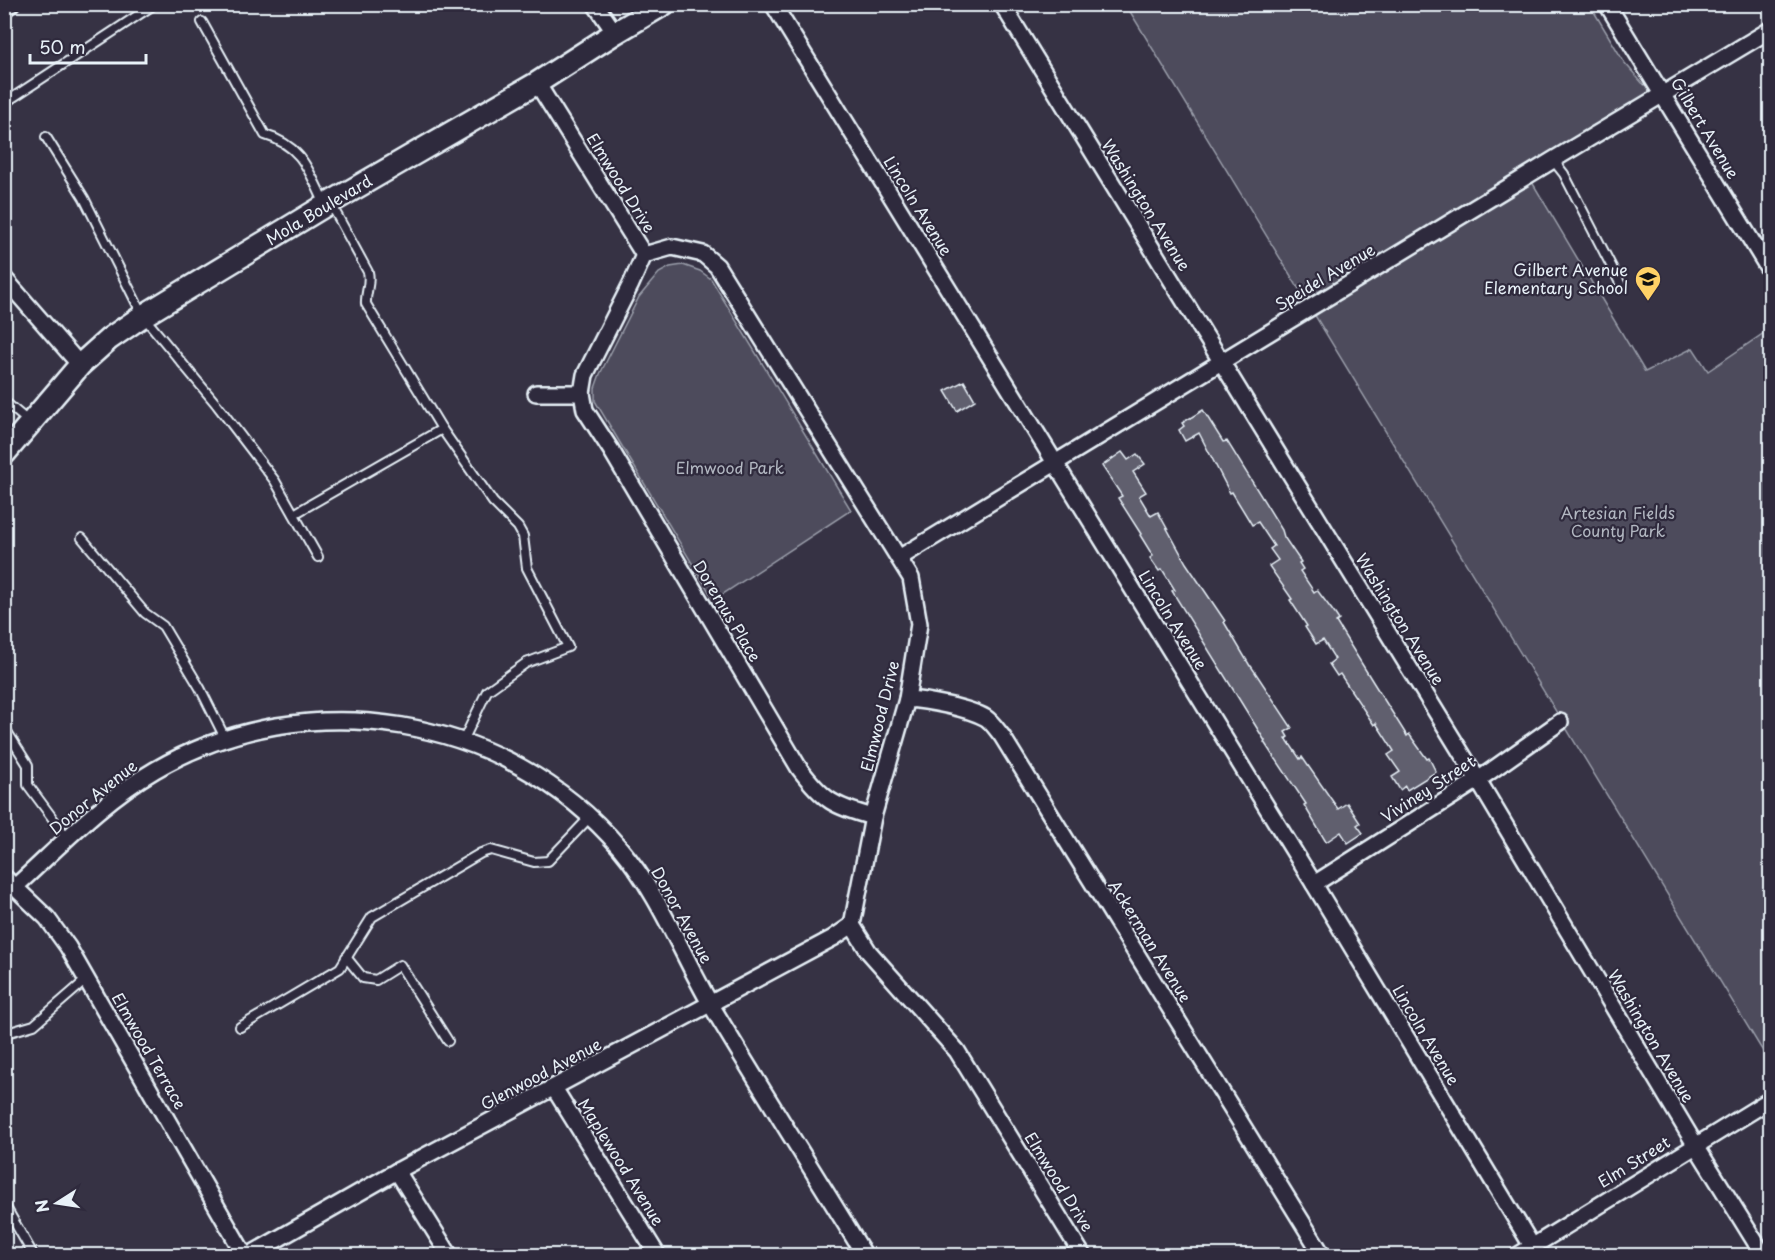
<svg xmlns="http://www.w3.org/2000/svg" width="1775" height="1260" font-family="'Playpen Sans',sans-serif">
<rect width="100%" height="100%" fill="#363244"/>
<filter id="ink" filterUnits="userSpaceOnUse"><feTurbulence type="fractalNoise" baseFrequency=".0167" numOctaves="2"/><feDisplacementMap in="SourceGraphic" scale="12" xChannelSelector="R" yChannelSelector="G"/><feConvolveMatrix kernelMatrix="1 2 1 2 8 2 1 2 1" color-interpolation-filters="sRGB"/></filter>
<g filter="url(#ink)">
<!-- green -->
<g fill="#4d4b5c" stroke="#9a9eaa" stroke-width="1.5">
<polygon points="1126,5 1590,5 1624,62 1643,84 1664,95 1529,177 1645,372 1693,348 1708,371 1770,329 1770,1063"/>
<polygon points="683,265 700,271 711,279 851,510 714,600 595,401 595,388 600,374 639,297 659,273 670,267"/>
</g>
<!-- building -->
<g fill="#605e6e" stroke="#e8f1f8" stroke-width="1.5">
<polygon points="964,381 975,400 957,411 945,391"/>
<polygon points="1203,410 1223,442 1227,441 1282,530 1284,537 1301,562 1299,563 1303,569 1300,571 1314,592 1317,590 1335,614 1339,620 1336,622 1373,682 1407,736 1409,734 1427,759 1429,758 1436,772 1407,790 1405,786 1400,790 1392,777 1400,772 1388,755 1394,751 1376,723 1374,725 1340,674 1337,676 1329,664 1335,659 1323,640 1316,644 1305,627 1307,626 1290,600 1292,599 1269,566 1278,560 1270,549 1274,546 1258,522 1252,525 1232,492 1230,493 1199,433 1185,441 1179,430 1184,426 1182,423"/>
<polygon points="1122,452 1128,460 1137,454 1145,464 1133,472 1146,492 1139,496 1151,516 1158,512 1186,563 1225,621 1224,622 1250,666 1251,666 1292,728 1285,732 1288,737 1286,738 1300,759 1302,757 1338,809 1347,803 1360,823 1357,825 1363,833 1348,843 1341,832 1326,842 1304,805 1306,804 1276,759 1275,759 1264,742 1265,741 1172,591 1175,590 1162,569 1159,571 1150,558 1153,556 1140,535 1141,534 1118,498 1122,496 1102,466"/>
</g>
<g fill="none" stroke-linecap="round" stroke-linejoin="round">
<!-- lane casing -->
<g stroke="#e8f1f8" stroke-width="12">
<g id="lane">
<path d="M202,22L265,135C303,146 309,172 325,204"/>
<polyline points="6,102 155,4"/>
<polyline points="46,137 84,198 143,316 217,405 275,481 318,557"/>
<polyline points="1553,160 1564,174 1621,285"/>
<path d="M331,204L368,272C371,283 365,293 366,304L442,429L493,502L518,527L523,536L527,568L568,647L526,663L487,691L463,741"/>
<polyline points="4,401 29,422"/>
<polyline points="294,514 442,429"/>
<polyline points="82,538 145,613 163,626 200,688 225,738"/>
<polyline points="4,727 28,765 28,785 68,839"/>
<polyline points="346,957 363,978 376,980 400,965 448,1041"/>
<polyline points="240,1027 340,968 372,917 481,853 491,850 534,862 548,861 590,817"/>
<polyline points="4,1038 10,1032 34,1025 87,979"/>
<polyline points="4,1204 34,1256"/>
</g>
</g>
<!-- street casing -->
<g stroke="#e8f1f8" stroke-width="20">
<g id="street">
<polyline points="595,4 615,33"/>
<polyline points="773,4 1314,884 1538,1256"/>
<polyline points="1002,4 1478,780 1696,1146 1764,1256"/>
<polyline points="1607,4 1770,271"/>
<polyline points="4,9 11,4"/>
<polyline points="537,83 644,255 672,247 703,254 717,266 911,578 919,624 907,699 873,817 852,925 869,952 957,1051 1083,1256"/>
<path d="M644,255L631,284L585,375L582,393L585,410L611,450L799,768C824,801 833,806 873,817"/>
<polyline points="4,278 80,365"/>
<polyline points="536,393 582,393"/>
<polyline points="899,558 1553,160 1770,30"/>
<path d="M907,699C926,700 969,708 986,718C992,722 997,730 1002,736L1323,1256"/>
<polyline points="4,877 47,918 68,947 245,1256"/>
<polyline points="1314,884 1478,780 1560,722"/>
<path d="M16,886C60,846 103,800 155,770C306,682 506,714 620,848C659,894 681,953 711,1005C761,1089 814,1172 865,1256"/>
<polyline points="554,1088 658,1256"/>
<polyline points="397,1171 450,1256"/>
<polyline points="248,1256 397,1171 833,938 852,925"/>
<polyline points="1517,1256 1770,1100"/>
</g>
</g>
<!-- secondary casing -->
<g stroke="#e8f1f8" stroke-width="26">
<polyline id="secondary" points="4,454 80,365 109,339 141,317 326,205 537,83 615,33 664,4"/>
</g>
<!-- lane -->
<use href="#lane" stroke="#2f2a3d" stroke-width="8"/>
<!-- street -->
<use href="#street" stroke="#2f2a3d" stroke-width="15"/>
<!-- secondary -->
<use href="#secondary" stroke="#2f2a3d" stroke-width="21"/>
</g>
</g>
<!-- icons -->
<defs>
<g id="school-pin" transform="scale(1.35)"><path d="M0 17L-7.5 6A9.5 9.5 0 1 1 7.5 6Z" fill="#ffd166" stroke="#2f2a3d"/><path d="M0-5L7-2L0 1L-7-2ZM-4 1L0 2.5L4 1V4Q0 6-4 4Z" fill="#111"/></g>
</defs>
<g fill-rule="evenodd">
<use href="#school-pin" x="1648" y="279"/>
</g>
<g text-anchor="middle" stroke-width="4.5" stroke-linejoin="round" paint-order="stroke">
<!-- street labels -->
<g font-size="16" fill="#e8f1f8" stroke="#2f2a3d">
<text transform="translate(1705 128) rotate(59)" y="6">Gilbert Avenue</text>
<text transform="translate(621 183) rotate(58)" y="6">Elmwood Drive</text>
<text transform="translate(1146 205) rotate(58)" y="6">Washington Avenue</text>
<text transform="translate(918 206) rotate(58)" y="6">Lincoln Avenue</text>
<text transform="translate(319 210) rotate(-31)" y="6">Mola Boulevard</text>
<text transform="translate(1325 277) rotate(-31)" y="6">Speidel Avenue</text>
<text transform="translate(727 611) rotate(59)" y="6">Doremus Place</text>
<text transform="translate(1400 619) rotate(58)" y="6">Washington Avenue</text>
<text transform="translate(1173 620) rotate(58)" y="6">Lincoln Avenue</text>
<text transform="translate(880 716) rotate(-76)" y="6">Elmwood Drive</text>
<text transform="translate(1428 789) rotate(-33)" y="6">Viviney Street</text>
<text transform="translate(93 797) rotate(-39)" y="6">Donor Avenue</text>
<text transform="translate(682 915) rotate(61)" y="6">Donor Avenue</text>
<text transform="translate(1150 941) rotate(58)" y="6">Ackerman Avenue</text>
<text transform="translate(1426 1035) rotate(59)" y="6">Lincoln Avenue</text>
<text transform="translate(1651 1036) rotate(59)" y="6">Washington Avenue</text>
<text transform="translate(149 1051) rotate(60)" y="6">Elmwood Terrace</text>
<text transform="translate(541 1074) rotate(-28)" y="6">Glenwood Avenue</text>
<text transform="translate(621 1162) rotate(58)" y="6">Maplewood Avenue</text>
<text transform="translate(1634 1162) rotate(-32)" y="6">Elm Street</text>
<text transform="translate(1059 1182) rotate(58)" y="6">Elmwood Drive</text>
</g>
<!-- poi labels -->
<g font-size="16" fill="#e8f1f8" stroke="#2f2a3d" text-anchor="end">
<text x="1628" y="276">Gilbert Avenue<tspan x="1628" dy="18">Elementary School</tspan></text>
</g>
<!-- park labels -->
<g font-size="16" fill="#b2b7c1" stroke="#2f2a3d">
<text x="730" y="474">Elmwood Park</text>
<text x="1618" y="519">Artesian Fields<tspan x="1618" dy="18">County Park</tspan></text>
</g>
</g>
<!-- margin -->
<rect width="1775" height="1260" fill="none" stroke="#2f2a3d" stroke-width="24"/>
<rect x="12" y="12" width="1751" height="1236" fill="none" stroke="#e8f1f8" stroke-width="2" filter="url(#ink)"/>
<!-- north arrow -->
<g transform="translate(57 1203) rotate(258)" stroke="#2f2a3d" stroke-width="4.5" paint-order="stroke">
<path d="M0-4.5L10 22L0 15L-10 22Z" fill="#e8f1f8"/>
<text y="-9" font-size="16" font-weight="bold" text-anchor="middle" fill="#e8f1f8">N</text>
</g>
<!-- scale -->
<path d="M30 54v9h116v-9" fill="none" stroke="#e8f1f8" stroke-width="3"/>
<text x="39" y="54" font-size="18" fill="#e8f1f8" stroke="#2f2a3d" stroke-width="4.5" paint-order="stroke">50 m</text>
</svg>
